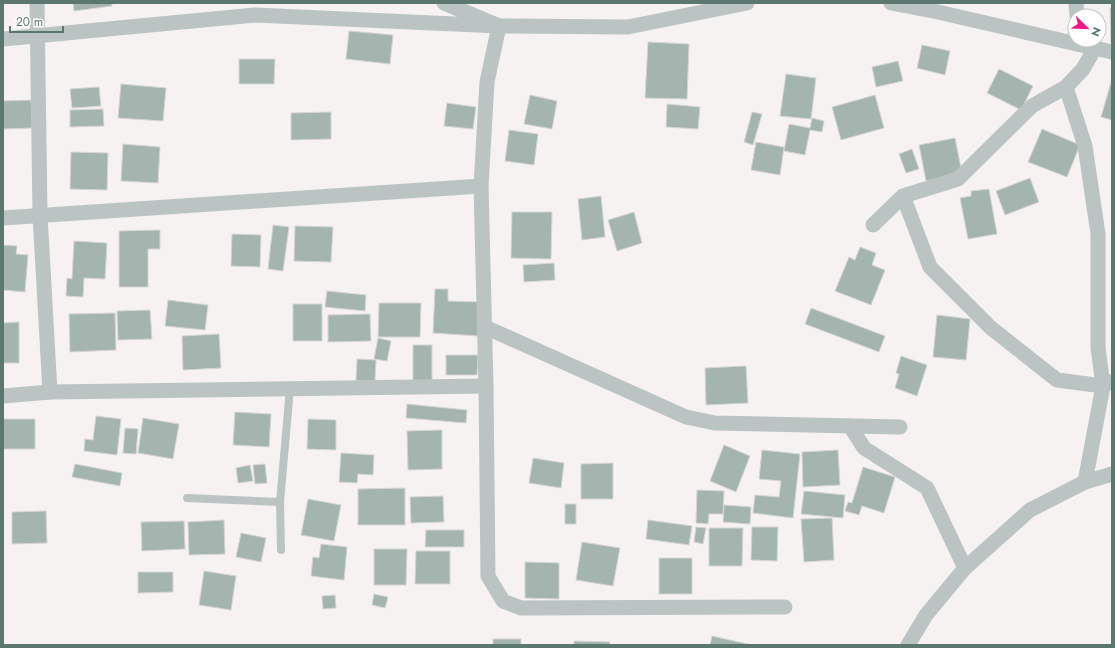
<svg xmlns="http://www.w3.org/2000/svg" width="1115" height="648" font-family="Jost,sans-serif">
<rect width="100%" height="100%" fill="#f5f2f1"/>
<!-- building -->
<g fill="#a4b4af" stroke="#d6d5d4">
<polygon points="73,3 112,3 112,6 74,11"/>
<polygon points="1110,8 1112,8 1112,42 1111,43"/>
<polygon points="349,31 393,35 390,64 346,59"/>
<polygon points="648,42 689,44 687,99 645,98"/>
<polygon points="922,45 950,51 945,75 917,68"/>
<polygon points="239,59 275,59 274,84 239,84"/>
<polygon points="898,61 903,81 876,87 872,67"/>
<polygon points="999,69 1033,86 1021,110 987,93"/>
<polygon points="786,74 816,78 811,119 780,116"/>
<polygon points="1112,79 1112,120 1101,117"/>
<polygon points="121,84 166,88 163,121 118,118"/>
<polygon points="99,87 101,106 72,108 70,89"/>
<polygon points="530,95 557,101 552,129 524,124"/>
<polygon points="875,95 884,128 841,140 832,107"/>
<polygon points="31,100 32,128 3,129 3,101"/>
<polygon points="447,103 476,107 473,129 444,126"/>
<polygon points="667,104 700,107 698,129 666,127"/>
<polygon points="103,109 104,126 70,127 70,110"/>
<polygon points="331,112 331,139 291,140 291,113"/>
<polygon points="752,112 762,114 753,145 744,142"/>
<polygon points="812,118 824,121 822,132 810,130 805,155 784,151 789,124 810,128"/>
<polygon points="1042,129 1080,145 1067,177 1028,162"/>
<polygon points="509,130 538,134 534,165 505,161"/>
<polygon points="955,138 962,173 926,181 919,145"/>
<polygon points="756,142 784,147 780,175 751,170"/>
<polygon points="123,144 160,147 158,183 121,181"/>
<polygon points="912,149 919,169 906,173 899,154"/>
<polygon points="71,152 108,153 107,190 70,189"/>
<polygon points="1030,178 1039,202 1005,215 996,191"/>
<polygon points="989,189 997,234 968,239 960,198 971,196 971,191"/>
<polygon points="601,196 605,237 582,240 578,199"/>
<polygon points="512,212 552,212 551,259 511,258"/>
<polygon points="634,212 642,243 617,251 608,220"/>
<polygon points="273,225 289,227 283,271 268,269"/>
<polygon points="295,226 333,227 331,262 294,261"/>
<polygon points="160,230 160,249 148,249 148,287 119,287 119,231"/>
<polygon points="232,234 261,235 260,267 231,266"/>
<polygon points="74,241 107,243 105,279 84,278 83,297 66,296 67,278 72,279"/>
<polygon points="3,245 17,246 16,254 28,255 25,292 3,290"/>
<polygon points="860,247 876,253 872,265 885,270 871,305 835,291 849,257 855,260"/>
<polygon points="554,263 555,280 524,282 523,265"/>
<polygon points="435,289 448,289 448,301 480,302 478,336 433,333"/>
<polygon points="327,291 366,295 365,311 325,307"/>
<polygon points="168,300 208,305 205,330 165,326"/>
<polygon points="379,303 421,303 420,337 378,337"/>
<rect x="293" y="304" width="29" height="37"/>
<polygon points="811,308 885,336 879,352 805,324"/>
<polygon points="150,310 152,339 118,340 117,311"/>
<polygon points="115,313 116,350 70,352 69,314"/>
<polygon points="370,314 371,341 328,342 328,315"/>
<polygon points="937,315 970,319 966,360 933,357"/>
<polygon points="19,322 19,363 3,363 3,323"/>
<polygon points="219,334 221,368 183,370 182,336"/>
<polygon points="378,338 391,341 387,361 374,359"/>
<rect x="413" y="345" width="19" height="38"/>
<polygon points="446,355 478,355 477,375 446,375"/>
<polygon points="901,356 927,365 917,396 895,388 899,374 896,373"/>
<polygon points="357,359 376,360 375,381 356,381"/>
<polygon points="746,366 748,403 706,405 705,368"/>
<polygon points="407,404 467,410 466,423 406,418"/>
<polygon points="235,412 271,414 269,447 233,445"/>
<polygon points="96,416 121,419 117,455 84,451 85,439 93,440"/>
<polygon points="143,418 179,424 173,459 138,453"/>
<rect x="3" y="419" width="32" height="30"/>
<polygon points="308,419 336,420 336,450 307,449"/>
<polygon points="125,428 138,429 136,454 123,453"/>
<polygon points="442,430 442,469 408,470 407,431"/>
<polygon points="724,445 750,456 736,492 710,481"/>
<polygon points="762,450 800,454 793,518 753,513 755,495 779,497 781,481 759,479"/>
<polygon points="838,450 840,485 803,487 802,452"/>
<polygon points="341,453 374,455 373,475 358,474 357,483 339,482"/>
<polygon points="533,458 564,463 561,488 529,483"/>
<polygon points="613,463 613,499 581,499 581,464"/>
<polygon points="75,464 122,473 120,486 72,477"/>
<polygon points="265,464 267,483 255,484 253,465"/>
<polygon points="250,465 253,481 238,483 236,468"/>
<polygon points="863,467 895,477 884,513 862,506 859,515 845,511 848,502 852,503"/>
<polygon points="405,488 405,525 358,525 358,489"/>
<polygon points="697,490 724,491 723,514 709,514 708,524 696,523"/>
<polygon points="804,491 845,495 843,518 801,514"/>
<polygon points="443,496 444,522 411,523 410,497"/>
<polygon points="308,499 341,505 334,541 301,535"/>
<rect x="565" y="504" width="11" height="20"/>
<polygon points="724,505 751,507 750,524 723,522"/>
<polygon points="46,511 47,543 12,544 12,512"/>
<polygon points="832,518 834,560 804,562 801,519"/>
<polygon points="224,520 225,554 189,555 188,522"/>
<polygon points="648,520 692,526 689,545 646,539"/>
<polygon points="184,521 185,549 142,551 141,522"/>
<polygon points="696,527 706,528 703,544 694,542"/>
<polygon points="752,527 778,527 777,561 751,560"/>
<polygon points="709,528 743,528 742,566 709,566"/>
<polygon points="426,530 464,530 464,547 425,547"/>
<polygon points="241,533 266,538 261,562 236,557"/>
<polygon points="582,542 620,548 613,586 576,580"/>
<polygon points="321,544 347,547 344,580 311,576 313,557 319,558"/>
<polygon points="374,549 407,549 406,585 374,585"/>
<polygon points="416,551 450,551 450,584 415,584"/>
<rect x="659" y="558" width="33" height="36"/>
<polygon points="525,562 559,563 559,599 525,598"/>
<polygon points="204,571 236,576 231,610 199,605"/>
<polygon points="138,572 173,572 173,592 138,593"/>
<polygon points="374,594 388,597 385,608 372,605"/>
<polygon points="335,595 336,608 323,609 322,596"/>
<polygon points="712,636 752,645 710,645"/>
<rect x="493" y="639" width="28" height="6"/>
<polygon points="574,641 610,642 609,645 574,645"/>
</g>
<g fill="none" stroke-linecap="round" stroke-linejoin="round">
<!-- lane -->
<g stroke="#bbc4c2" stroke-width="8">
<polyline points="187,498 280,502"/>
<polyline points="281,550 280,502 290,388"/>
</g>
<!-- street -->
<g stroke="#bbc4c2" stroke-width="15">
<polyline points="37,3 40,215 50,392"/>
<polyline points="444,3 499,26 628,27 747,3"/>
<polyline points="891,3 938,12 1112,52"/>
<polyline points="1076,3 1077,16"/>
<polyline points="3,39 255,15 499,26 487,82 481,186 486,386 488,576 503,601 521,608 785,607"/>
<polyline points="1066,87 1085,146 1098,234 1098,347 1103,386 1085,482"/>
<polyline points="903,196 930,267 991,328 1057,380 1103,386 1110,382"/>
<polyline points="3,218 481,186"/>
<polyline points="873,225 903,196 958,179 1032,106 1066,87 1083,69 1095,48"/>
<polyline points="485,327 686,417 715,423 900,427"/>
<polyline points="3,396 50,392 486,386"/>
<polyline points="850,426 864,448 927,488 965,568"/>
<polyline points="908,645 926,615 965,568 1030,510 1085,482 1112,474"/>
</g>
</g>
<!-- border -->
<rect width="1115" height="648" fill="none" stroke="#5a7870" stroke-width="8"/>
<!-- north arrow -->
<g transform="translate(1087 28) rotate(113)"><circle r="19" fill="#ffffff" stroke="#bdc9c6"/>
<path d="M0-3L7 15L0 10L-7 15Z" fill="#ef1783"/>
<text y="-6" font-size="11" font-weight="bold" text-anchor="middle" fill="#5a7870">N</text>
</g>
<!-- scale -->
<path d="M10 26v6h53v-6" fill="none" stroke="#5a7870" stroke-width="2"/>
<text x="16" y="26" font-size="12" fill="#5a7870" stroke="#ffffff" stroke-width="3" paint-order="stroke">20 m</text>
</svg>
